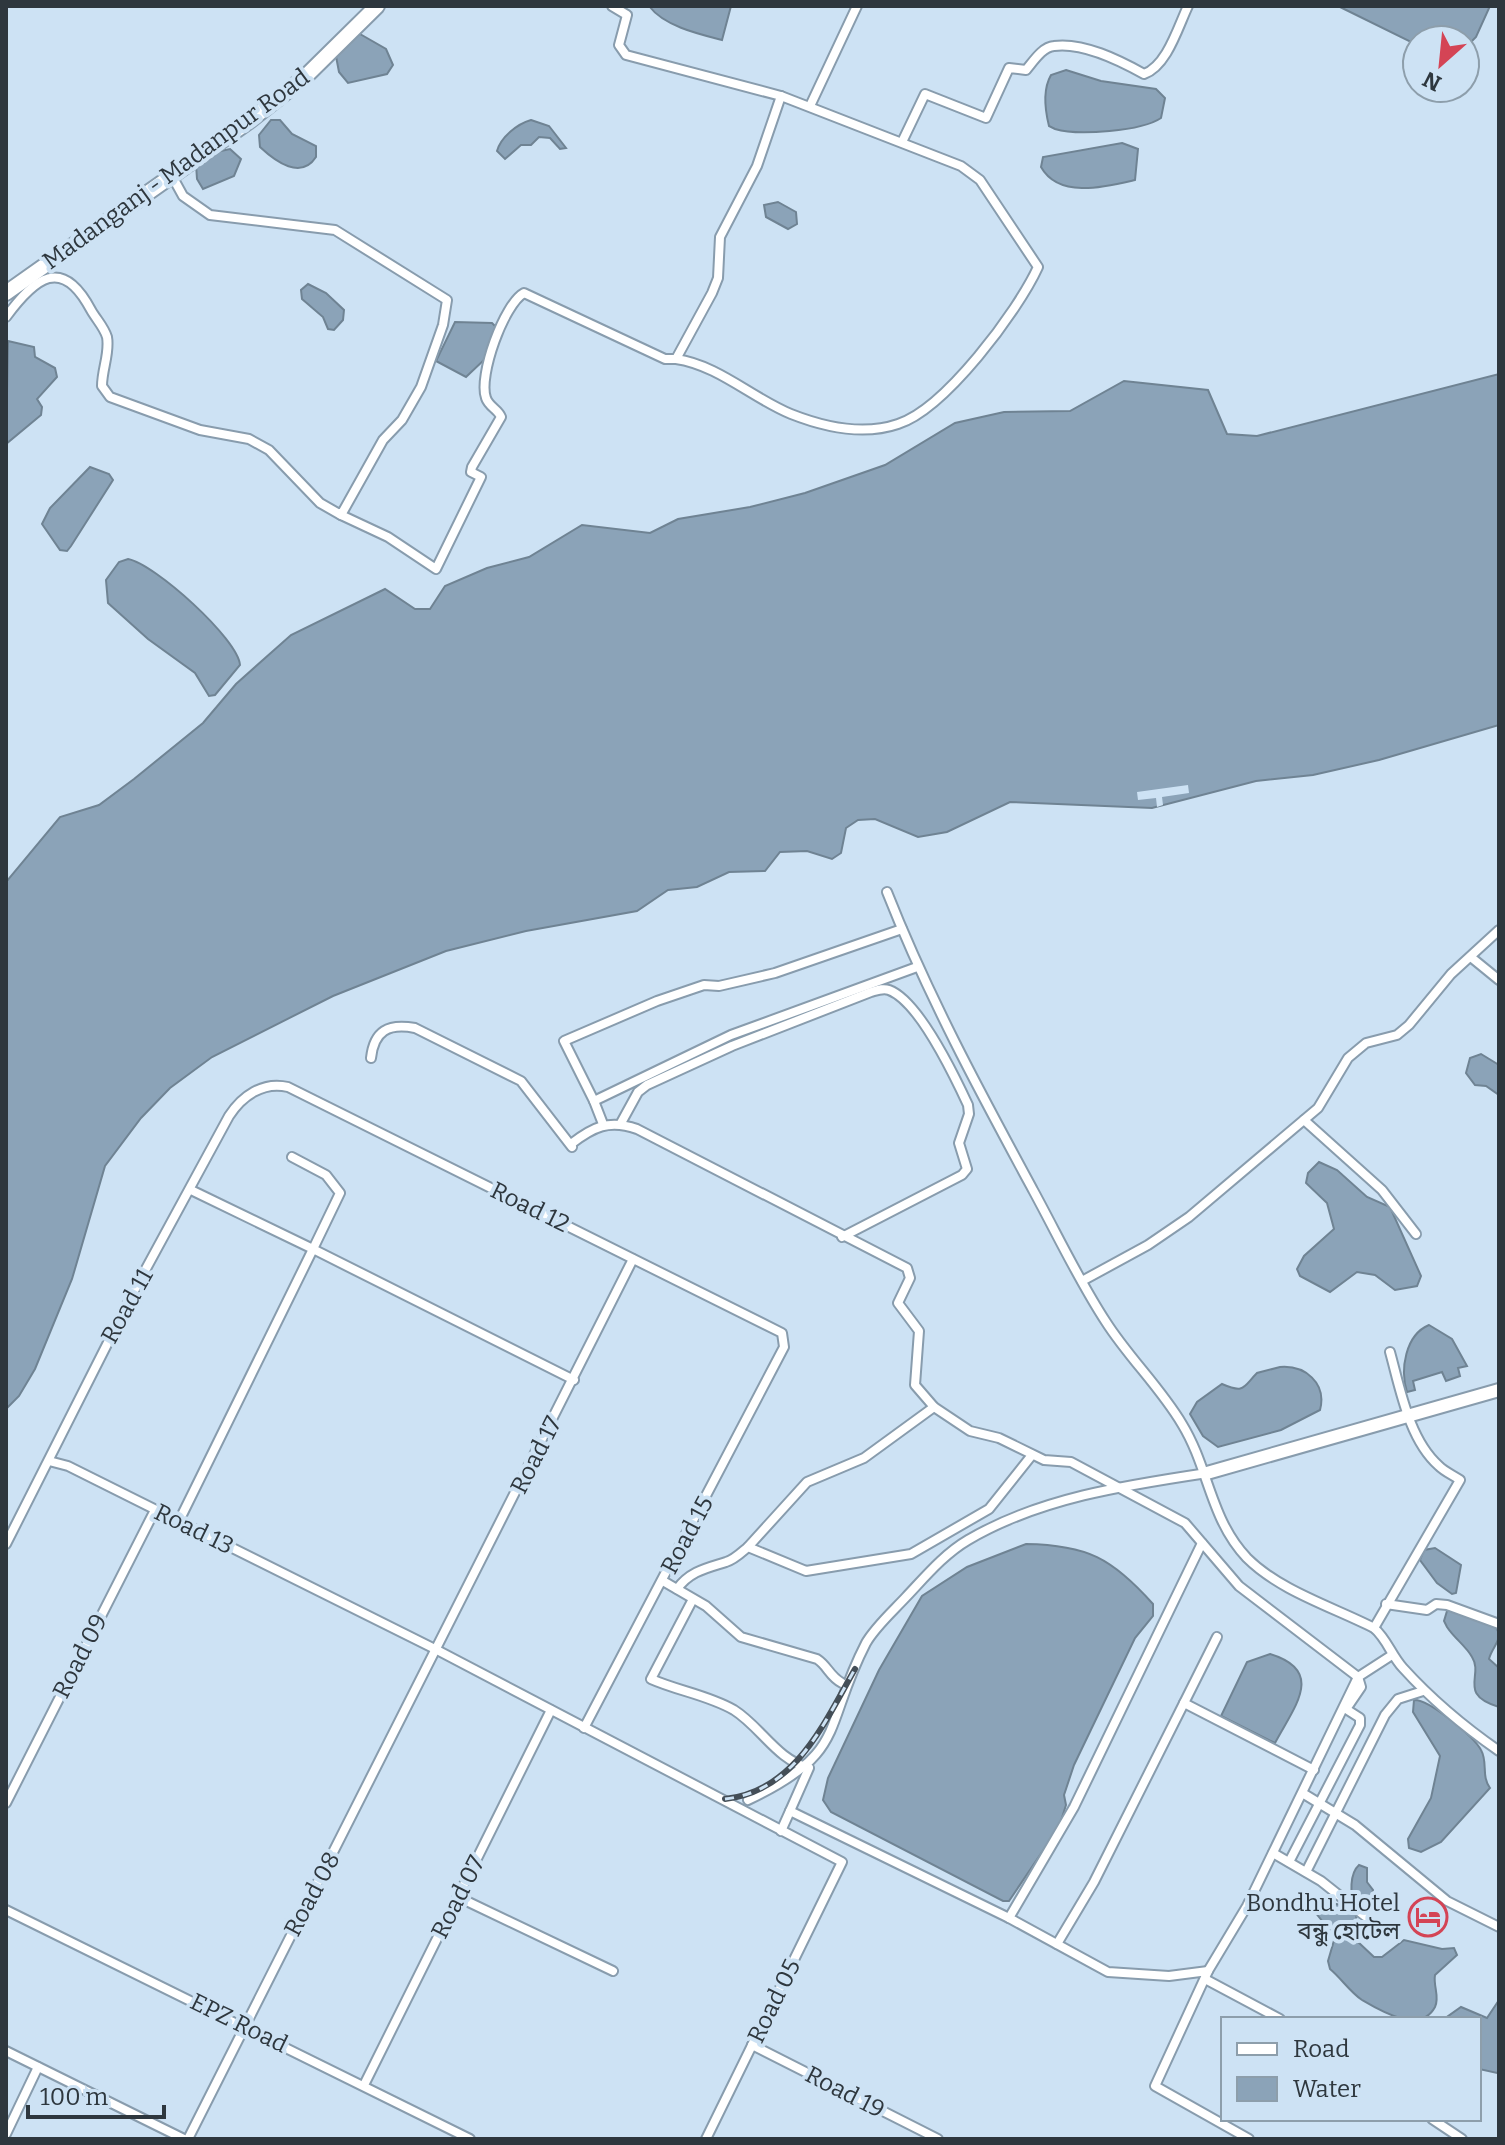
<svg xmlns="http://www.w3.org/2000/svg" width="1505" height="2145" font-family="Bitter,'Noto Sans Bengali',serif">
<rect width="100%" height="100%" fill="#cde2f4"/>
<!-- water -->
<g fill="#8ba3b8" stroke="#6f8393" stroke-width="2">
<path d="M649,6H731L722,40C698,34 664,26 649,6Z"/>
<polygon points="1338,6 1490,6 1476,37 1465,48 1465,40 1417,40 1417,45"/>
<polygon points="360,34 386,49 393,65 387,74 348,83 339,72 335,51 348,37"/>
<path d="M1066,70L1101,81L1156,89L1165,98L1161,118C1142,131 1078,136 1055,129L1049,126C1045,110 1043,89 1051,75Z"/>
<path d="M271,120H280L292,134L316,146V157C301,180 276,162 260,147L259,135Z"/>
<path d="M531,120L549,126L566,148L560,149L550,138L539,137L531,145H521L505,159L497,151C501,137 517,124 531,120Z"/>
<path d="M1122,143L1138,149L1135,180C1105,187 1059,199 1041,167L1043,157Z"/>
<polygon points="230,149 241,159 234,176 203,189 197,179 196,164 207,154"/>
<polygon points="778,202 796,212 797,224 788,229 766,217 764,205"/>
<polygon points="308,284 326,293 344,310 343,320 334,330 328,329 323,317 302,299 301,290"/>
<polygon points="455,322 492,323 496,327 485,359 466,377 436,361"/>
<polygon points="8,341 34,347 35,357 55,368 57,377 37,399 42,407 41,415 6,444"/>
<polygon points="1499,374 1499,725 1379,760 1313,775 1256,781 1152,808 1010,802 947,832 918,837 875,819 858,820 846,828 841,853 832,859 807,851 780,852 765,871 729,872 697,887 668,890 637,911 526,931 446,951 333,996 212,1057 170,1088 141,1118 105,1166 72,1279 35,1369 19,1396 6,1409 6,882 60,817 99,805 134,779 203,723 236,684 291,635 385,589 415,609 430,609 445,586 487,568 529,557 582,525 650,533 678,519 750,507 805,493 885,465 955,423 1004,412 1070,411 1124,381 1208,390 1227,434 1257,436"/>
<polygon points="90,467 109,474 113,480 71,546 67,551 60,550 42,524 50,508"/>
<path d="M128,559C155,564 238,639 240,665L215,695L209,696L195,673L148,639L108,603L106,580L119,562Z"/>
<polygon points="1481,1054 1499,1065 1499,1095 1486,1086 1475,1085 1466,1073 1470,1058"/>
<polygon points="1319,1162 1337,1170 1367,1197 1390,1207 1421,1276 1417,1286 1395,1290 1375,1275 1357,1272 1330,1292 1300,1276 1297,1269 1304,1256 1334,1229 1327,1203 1306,1183 1308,1173"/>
<path d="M1429,1325L1452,1339L1467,1366L1458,1368L1460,1376L1446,1381L1442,1372L1413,1381L1415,1390L1407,1392C1400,1370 1405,1335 1429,1325Z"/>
<path d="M1280,1367C1305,1365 1327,1383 1320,1410L1281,1430L1218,1447L1203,1436L1190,1414L1197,1402L1222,1384C1245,1394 1243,1387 1257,1373Z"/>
<path d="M1026,1544C1087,1545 1112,1558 1153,1604V1616L1135,1638L1074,1765L1064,1795L1066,1805L1059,1827L1009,1901H1003L831,1812L823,1800L828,1778L879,1670L922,1596L967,1567Z"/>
<polygon points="1435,1548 1461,1565 1456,1593 1452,1594 1437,1583 1420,1560 1424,1550"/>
<path d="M1447,1611H1455L1495,1626C1505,1639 1492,1646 1489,1659L1499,1668V1707C1457,1694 1484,1676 1472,1657C1466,1646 1454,1638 1447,1627L1444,1621Z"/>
<path d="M1270,1654C1326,1671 1294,1707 1275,1743L1221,1716L1247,1662Z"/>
<path d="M1414,1700C1429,1699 1474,1737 1481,1750C1488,1762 1481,1776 1490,1788L1441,1842L1421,1852L1409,1848L1408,1839L1431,1798L1440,1756L1413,1712Z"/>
<path d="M1359,1865L1367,1868V1882L1373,1890L1368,1908L1356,1905C1349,1895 1350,1873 1359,1865Z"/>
<path d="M1323,1901L1345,1906L1356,1913L1357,1941L1374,1957H1382L1404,1940L1442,1949L1454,1948L1457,1955L1435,1975C1433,1986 1440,1997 1435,2007C1420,2035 1379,2010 1362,2000C1350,1992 1341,1978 1330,1969L1328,1961L1335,1937L1315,1912Z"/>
<polygon points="1499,2000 1499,2071 1497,2073 1479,2069 1479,2019 1444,2019 1461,2007 1487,2018"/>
</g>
<!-- pier -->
<polygon fill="#cde2f4" points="1188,785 1189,793 1162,797 1163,805 1157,807 1156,798 1138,800 1137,792"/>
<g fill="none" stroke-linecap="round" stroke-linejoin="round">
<!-- street casing -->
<g stroke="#889cad" stroke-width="12">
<g id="street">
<path d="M612,6L627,15L619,45L626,55L781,96L961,166L980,180L1038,267C1018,311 945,409 898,424C863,436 824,427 791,414C752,398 718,365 676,359"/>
<polyline points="810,106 857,6"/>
<path d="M902,142L925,94L986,118L1009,68L1026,70C1033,62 1042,47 1054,46C1083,42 1119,60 1144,74C1167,66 1178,27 1188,6"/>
<path d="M6,317C35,278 62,255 91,310C96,319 104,327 107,337C110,353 102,369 102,386L110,397L200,430L249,439L269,450L320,503L341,515L383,440L402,420L421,387L443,325L447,300L335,230L210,215L183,196L172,176"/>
<path d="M341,515L388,537L436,569L481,477L471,472L472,467L501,417C498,409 489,407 486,398C478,376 504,304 524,293L665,359H676L712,293L718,278L720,237L757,166L781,96"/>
<path d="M887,892C928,996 980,1092 1033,1190C1057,1234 1079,1281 1106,1322C1129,1358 1160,1387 1182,1424C1209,1468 1210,1519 1247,1558C1280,1591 1333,1607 1374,1628C1387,1639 1391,1655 1403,1668C1432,1700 1463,1726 1499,1751"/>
<polyline points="1472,958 1499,980"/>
<path d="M371,1058C374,1031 388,1023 415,1028L521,1081L572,1147"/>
<polyline points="594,1101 564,1041 657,1001 704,985 719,986 775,973 902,929"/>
<polyline points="1304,1120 1382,1190 1416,1234"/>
<path d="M621,1123L638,1092L647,1085L732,1046L871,992C878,990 883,988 889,990C919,1001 955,1077 968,1105L969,1114L959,1143L967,1169L962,1175L842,1237"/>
<polyline points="603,1124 594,1101 731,1035 917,967"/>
<path d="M571,1144C593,1127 609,1119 637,1129L907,1268L910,1278L898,1303L919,1331L915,1385L934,1407L970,1431L999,1438L1044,1460L1071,1462L1185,1523L1239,1586L1358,1677L1361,1687L1346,1709L1360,1718V1725L1289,1862"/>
<polyline points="191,1190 313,1249 340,1193 326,1175 292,1157"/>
<polyline points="1082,1281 1148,1245 1189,1217 1318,1108 1348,1058 1366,1043 1397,1035 1409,1025 1451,974 1499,930"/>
<polyline points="49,1461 68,1466 437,1650 842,1862 706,2139"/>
<polyline points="179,1521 313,1249 574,1380"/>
<path d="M6,1544L135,1289L229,1116C242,1096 263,1081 288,1087L782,1333L784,1347L584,1728"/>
<polyline points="748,1547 807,1482 864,1458 934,1407"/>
<path d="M663,1581L706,1606L741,1637L817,1659C828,1666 829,1676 842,1683"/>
<path d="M677,1589C690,1571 707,1568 726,1562C734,1560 742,1552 748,1547L806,1571L911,1554L989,1509L1032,1455"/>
<path d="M693,1599L651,1679C678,1691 708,1695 734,1710C761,1727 777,1760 809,1768L790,1811"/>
<polyline points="1386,1604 1427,1610 1436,1604 1447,1605 1499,1624"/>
<path d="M1374,1628L1460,1480C1453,1475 1445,1472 1439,1466C1409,1440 1400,1388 1390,1352"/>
<polyline points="1184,1703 1217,1637"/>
<polyline points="1304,1794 1355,1825 1447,1901 1499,1927"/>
<path d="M748,1800C849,1752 822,1728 866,1643C875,1627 893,1611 906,1597C925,1577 944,1554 968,1540C1039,1498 1127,1485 1207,1473"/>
<polyline points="6,1803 155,1510"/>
<polyline points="781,1831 790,1811 1009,1918 1108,1972 1169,1976 1208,1971 1155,2086 1249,2139"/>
<polyline points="1273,1853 1321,1881 1365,1916"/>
<polyline points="1306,1872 1385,1715 1398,1699 1423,1691"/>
<polyline points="458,1897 613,1971"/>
<polyline points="6,1910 470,2139"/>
<polyline points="1009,1918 1074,1807 1202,1543"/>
<polyline points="1057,1944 1094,1882 1184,1703 1314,1770"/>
<polyline points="1208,1971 1247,1906 1358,1677 1392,1655"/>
<polyline points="1205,1979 1280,2019"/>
<polyline points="752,2045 938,2139"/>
<polyline points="6,2051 184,2139"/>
<polyline points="364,2085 551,1710"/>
<polyline points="1432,2119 1462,2139"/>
<polyline points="6,2134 38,2067"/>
<polyline points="188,2139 633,1259"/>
</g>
</g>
<!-- secondary casing -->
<g stroke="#889cad" stroke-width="16">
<polyline id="secondary" points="1207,1473 1499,1390"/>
</g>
<!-- primary casing -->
<g stroke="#889cad" stroke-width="18">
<polyline id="primary" points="6,293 248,122 305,77 377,6"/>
</g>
<!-- street -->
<use href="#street" stroke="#fff" stroke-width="8"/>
<!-- secondary -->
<use href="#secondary" stroke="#fff" stroke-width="12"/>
<!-- primary -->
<use href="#primary" stroke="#fff" stroke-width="14"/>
<!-- rail casing -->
<g stroke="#444e57" stroke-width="6">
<path id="rail" d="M725,1799C796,1791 824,1723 855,1669"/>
</g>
<!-- rail -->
<use href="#rail" stroke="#cde2f4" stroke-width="3" stroke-dasharray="9" stroke-linecap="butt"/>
</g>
<!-- icons -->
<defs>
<g id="hotel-ring" transform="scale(2)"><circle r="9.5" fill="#cde2f4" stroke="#d44455" stroke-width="1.5"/><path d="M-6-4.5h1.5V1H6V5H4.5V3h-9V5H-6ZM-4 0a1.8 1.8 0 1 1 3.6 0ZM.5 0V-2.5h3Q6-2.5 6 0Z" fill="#d44455"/></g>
</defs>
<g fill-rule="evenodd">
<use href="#hotel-ring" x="1428" y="1917"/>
</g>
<g text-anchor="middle" stroke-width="8" stroke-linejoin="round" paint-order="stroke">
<!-- street labels -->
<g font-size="24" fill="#2e373e" stroke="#cde2f4">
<text transform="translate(176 169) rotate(-36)" y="8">Madanganj - Madanpur Road</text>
<text transform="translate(530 1207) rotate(26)" y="8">Road 12</text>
<text transform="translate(127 1306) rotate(-61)" y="8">Road 11</text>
<text transform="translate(536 1455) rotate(-63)" y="8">Road 17</text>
<text transform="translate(194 1529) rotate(26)" y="8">Road 13</text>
<text transform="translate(687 1535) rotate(-62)" y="8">Road 15</text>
<text transform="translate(80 1656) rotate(-63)" y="8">Road 09</text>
<text transform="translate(312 1894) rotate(-62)" y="8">Road 08</text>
<text transform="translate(458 1897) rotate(-63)" y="8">Road 07</text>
<text transform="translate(774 2001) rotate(-64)" y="8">Road 05</text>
<text transform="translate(239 2023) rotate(26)" y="8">EPZ Road</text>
<text transform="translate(845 2092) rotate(27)" y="8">Road 19</text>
</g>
<!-- poi labels -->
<g font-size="24" fill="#2e373e" stroke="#cde2f4" text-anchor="end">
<text x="1400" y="1911">Bondhu Hotel<tspan x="1400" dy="28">বন্ধু হোটেল</tspan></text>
</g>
</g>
<!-- border -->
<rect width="1505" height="2145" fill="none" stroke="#2e373e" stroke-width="16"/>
<!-- legend -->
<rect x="1221" y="2017" width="260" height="104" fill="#cde2f4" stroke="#8d9eab" stroke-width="2"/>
<rect x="1237" y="2043" width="40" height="12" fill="#ffffff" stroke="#8d9eab" stroke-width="2"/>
<text x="1293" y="2057" font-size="24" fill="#2e373e">Road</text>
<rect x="1237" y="2077" width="40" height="24" fill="#8ba3b8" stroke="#8d9eab" stroke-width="2"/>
<text x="1293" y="2097" font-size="24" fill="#2e373e">Water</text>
<!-- north arrow -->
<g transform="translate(1441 64) rotate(207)"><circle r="38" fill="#cde2f4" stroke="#8d9eab" stroke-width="2"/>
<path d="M0-6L14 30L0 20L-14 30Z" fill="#d44455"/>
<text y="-12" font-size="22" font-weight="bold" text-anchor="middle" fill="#2e373e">N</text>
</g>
<!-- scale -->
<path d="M28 2105v12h136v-12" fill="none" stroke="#2e373e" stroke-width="4"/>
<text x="40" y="2105" font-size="24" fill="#2e373e" stroke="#cde2f4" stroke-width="6" paint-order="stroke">100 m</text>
</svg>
